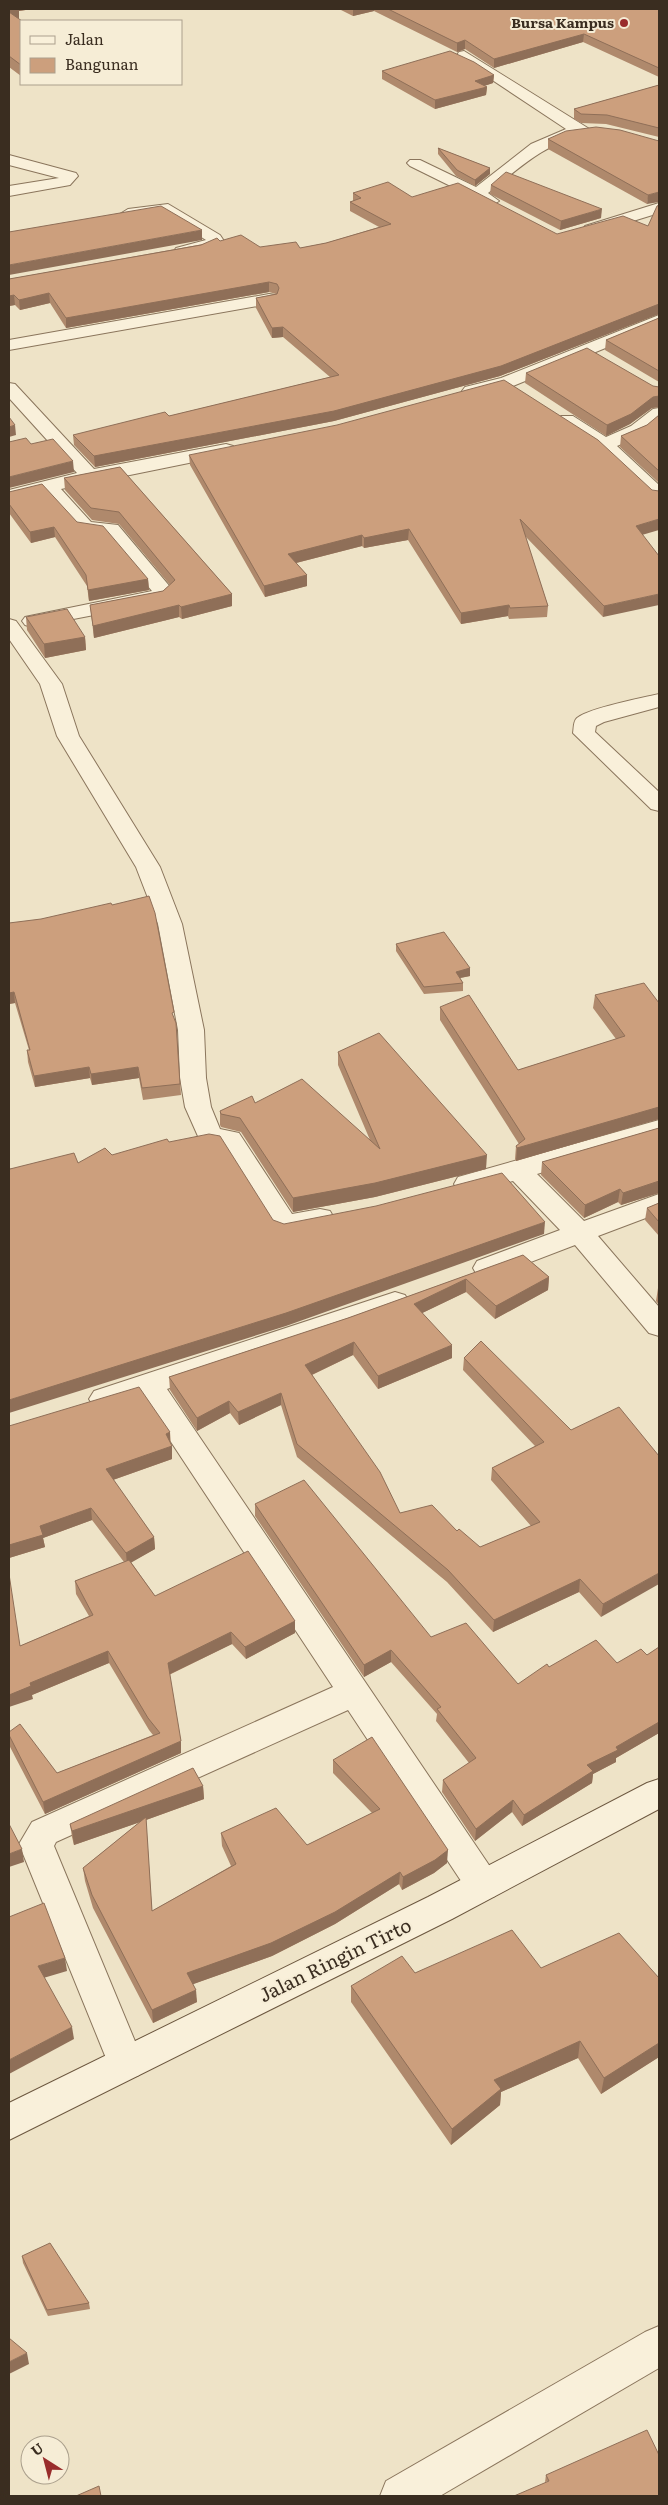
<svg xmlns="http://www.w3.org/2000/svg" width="668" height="2505" font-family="Literata,serif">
<rect width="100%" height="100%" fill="#eee3c7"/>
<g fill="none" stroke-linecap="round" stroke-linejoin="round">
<!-- street casing -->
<g stroke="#8a755c" stroke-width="2">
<g id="street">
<path d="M464,51L591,130L588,133C544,144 523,165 488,193L499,201L491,206L410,166L407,163L410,160H420L476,187L531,144L566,129L459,58L457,55L459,52Z"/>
<polygon points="9,155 76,173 78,176 70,185 9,196 9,186 59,178 9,165"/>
<polygon points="659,203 659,213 591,234 583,229 585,226"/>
<path d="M168,204L220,235L224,241C216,252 189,258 176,254L174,251L176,248L206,240L165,214L128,219L120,214L128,209Z"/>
<polygon points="269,294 275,295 277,299 275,303 9,350 9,340"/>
<polygon points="659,315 659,326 513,386 471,396 465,395 462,391 465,387 501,378"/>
<polygon points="9,383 15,384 94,469 226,444 233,446 235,450 233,454 61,489 91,522 118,525 171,588 174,592 163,601 156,603 32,627 25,625 22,621 25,617 152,591 105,535 79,532 44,493 9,502 9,490 77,473 9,398"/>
<polygon points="659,408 659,422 645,434 617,446 659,485 659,501 652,499 598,449 558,420 561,416 573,416 606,437 631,426 653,409"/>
<polygon points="9,619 16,621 62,684 79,736 160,867 182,924 204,1030 206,1078 211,1107 220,1129 239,1133 292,1214 320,1209 330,1211 334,1218 330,1225 285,1235 275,1232 222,1147 201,1143 185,1107 180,1078 178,1030 158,924 136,867 57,736 40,684 9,639"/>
<path d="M659,694V707L604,722L596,726L595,732L659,792V811L651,809L573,733C574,728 573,722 577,718C589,708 642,698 659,694Z"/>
<polygon points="659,1120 659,1138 537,1174 584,1221 659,1194 659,1213 598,1236 659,1307 659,1336 649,1333 575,1245 497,1275 487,1278 477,1275 473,1268 477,1261 560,1230 513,1181 467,1193 458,1191 454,1184 458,1177"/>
<polygon points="395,1292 405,1295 409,1302 405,1309 167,1389 495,1874 500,1885 495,1896 483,1900 471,1896 348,1710 56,1842 54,1846 144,2063 139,2075 126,2080 113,2075 108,2063 19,1844 32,1822 333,1687 142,1398 104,1410 94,1407 89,1399 94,1391"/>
<polygon points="659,2326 659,2368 440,2496 380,2496 386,2481 645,2332"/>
</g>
</g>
<!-- secondary casing -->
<g stroke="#6c573f" stroke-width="2">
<polygon id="secondary" points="659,1779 659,1809 452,1919 9,2140 9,2103 428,1897 647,1783"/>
</g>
<!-- street -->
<use href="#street" fill="#f9f0da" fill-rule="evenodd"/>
<!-- secondary -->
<use href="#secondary" fill="#f9f0da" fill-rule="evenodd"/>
</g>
<!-- wall -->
<g fill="#af896c">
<polygon points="9,9 32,9 19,11 19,18 17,18 21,21 21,76 9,67"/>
<polygon points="339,9 659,9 659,77 583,42 494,68 465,49 457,52 374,11 353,16"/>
<polygon points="382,71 494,75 493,83 484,86 487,87 486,95 435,109 382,79"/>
<polygon points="659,85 659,137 606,124 581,123 574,119 574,109"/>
<polygon points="548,139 659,141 647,204 548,149"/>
<polygon points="438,148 490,168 490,174 475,186 456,176 438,154"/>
<polygon points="491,185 601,218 560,230 490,194"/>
<polygon points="353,193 412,197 659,314 500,376 334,421 95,467 74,445 73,435 169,416 330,377 283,337 272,338 256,308 256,298 276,294 269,292 66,328 50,303 20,310 15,305 9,306 9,279 220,241 260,247 300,248 326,243 379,227 350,211 350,202 353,201"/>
<polygon points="659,318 659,382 605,350 606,340"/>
<polygon points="526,373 659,387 659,407 652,408 630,424 606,436 525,383"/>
<polygon points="659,415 659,483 620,447 621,436 647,425"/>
<polygon points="189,455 652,490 643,535 603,617 525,536 548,606 547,617 509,619 508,616 461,624 408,540 364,548 362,546 296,563 307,575 307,586 265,597 190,465"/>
<polygon points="120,467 232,594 232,606 182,619 179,617 94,638 90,605 163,591 170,585 119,524 92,520 65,490 64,478"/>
<polygon points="9,492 77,522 148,579 149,590 89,601 87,586 55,537 31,543 9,513"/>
<polygon points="26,617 85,637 86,650 45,658 27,630"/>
<polygon points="9,923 175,1020 176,1023 181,1095 143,1100 139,1078 92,1085 90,1078 35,1087 28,1062 27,1050 29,1050 15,1003 9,1004"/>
<polygon points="396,944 470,968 470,976 460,978 463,983 463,991 424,994 396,951"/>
<polygon points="595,995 659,1003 659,1119 516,1161 515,1159 516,1146 519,1144 440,1020 440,1007 518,1070 616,1039 593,1008"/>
<polygon points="338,1052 486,1169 375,1197 293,1212 241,1132 221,1127 220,1125 220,1111 255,1103 370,1140 338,1065"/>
<polygon points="659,1128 659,1193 621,1205 618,1202 584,1218 541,1175 542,1162"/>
<polygon points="659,1203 659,1236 645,1220 647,1208"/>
<polygon points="523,1255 549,1277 548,1290 495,1319 466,1292 422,1313 452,1358 378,1389 353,1355 312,1375 400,1513 457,1531 480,1547 531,1526 491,1480 492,1468 535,1446 463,1370 464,1358 571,1430 659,1456 601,1617 579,1592 493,1632 447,1582 297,1457 281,1405 239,1425 230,1413 197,1431 170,1390 169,1377 348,1318"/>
<polygon points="659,1287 659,1305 656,1301 658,1288"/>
<polygon points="9,1426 170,1432 172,1459 113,1480 154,1537 155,1549 131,1562 155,1596 295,1621 295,1633 246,1659 232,1644 169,1675 181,1753 45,1814 9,1745 9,1732 57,1773 153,1735 149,1730 109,1663 32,1695 33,1699 20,1646 89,1616 76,1594 75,1581 124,1562 92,1520 43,1538 45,1547 9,1558"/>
<polygon points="255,1504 431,1637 518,1684 549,1667 617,1663 647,1655 659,1647 659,1733 616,1758 616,1762 593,1774 592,1783 522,1826 512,1812 475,1841 442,1792 443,1780 469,1763 436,1721 437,1714 391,1662 364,1677 255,1516"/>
<polygon points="333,1760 447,1863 434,1873 402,1890 399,1884 335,1924 272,1956 193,1984 197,2002 153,2023 93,1908 85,1881 83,1868 140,1822 74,1845 72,1837 70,1824 203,1786 204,1799 146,1820 152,1911 231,1866 222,1846 221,1833 307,1845 372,1813 333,1773"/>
<polygon points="541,1968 659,1978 659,2057 601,2094 578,2058 501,2092 500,2105 451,2145 351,2002 351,1986 415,1973"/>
<polygon points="22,2256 89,2303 90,2309 48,2316 23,2263"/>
<polygon points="659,2455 545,2482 546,2475"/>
</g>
<!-- shaded-wall -->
<g fill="#8f6f58">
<polygon points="9,9 32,9 19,11 19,18 9,20"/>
<polygon points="353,9 374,9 374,11 353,16"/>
<polygon points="584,34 583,42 494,68 494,59"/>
<polygon points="465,40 465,49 457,52 457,43"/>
<polygon points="494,75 493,83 475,89 475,81"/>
<polygon points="487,87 486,95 435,109 435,100"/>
<polygon points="490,168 490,174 475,186 475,180"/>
<polygon points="659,192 659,202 647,204 648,195"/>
<polygon points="602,209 601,218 560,230 561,221"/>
<polygon points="202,230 202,240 9,275 9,265"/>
<polygon points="269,282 269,292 66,328 66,318"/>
<polygon points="49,293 50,303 20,310 19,300"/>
<polygon points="14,295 15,305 9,306 9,296"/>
<polygon points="659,304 659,314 500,376 334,421 95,467 94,456"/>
<polygon points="283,327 283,337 272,338 272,328"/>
<polygon points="659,396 659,407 652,408 630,424 606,436 607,425 653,397"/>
<polygon points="15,425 16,435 9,437 9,427"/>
<polygon points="73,461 74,472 9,488 9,477"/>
<polygon points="659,519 659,530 635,537 636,526"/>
<polygon points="54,527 55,537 31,543 30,532"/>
<polygon points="409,529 408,540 364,548 364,538"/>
<polygon points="362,535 362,546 288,565 288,554"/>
<polygon points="307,575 307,586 265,597 264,586"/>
<polygon points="148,579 149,590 89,601 88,590"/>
<polygon points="232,594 232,606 182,619 181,607"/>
<polygon points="659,594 659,605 603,617 604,606"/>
<polygon points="179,605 179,617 94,638 93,626"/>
<polygon points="509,605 508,616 461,624 461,613"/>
<polygon points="85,637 86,650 45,658 44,644"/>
<polygon points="470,968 470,976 455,979 456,972"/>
<polygon points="14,992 15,1003 9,1004 9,993"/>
<polygon points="89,1067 90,1078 35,1087 34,1076"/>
<polygon points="138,1067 139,1078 92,1085 91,1074"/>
<polygon points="659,1107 659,1119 516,1161 517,1148"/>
<polygon points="487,1155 486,1169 375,1197 293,1212 293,1198"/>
<polygon points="659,1181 659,1193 621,1205 623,1193"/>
<polygon points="620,1189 618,1202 584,1218 585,1205"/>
<polygon points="545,1222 544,1234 286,1326 9,1413 9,1400"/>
<polygon points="549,1277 548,1290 495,1319 496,1306"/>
<polygon points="466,1279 466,1292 414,1317 414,1304"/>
<polygon points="354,1342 353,1355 305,1378 305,1365"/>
<polygon points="452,1345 452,1358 378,1389 378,1376"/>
<polygon points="281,1393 281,1405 239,1425 238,1412"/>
<polygon points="229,1401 230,1413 197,1431 197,1418"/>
<polygon points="170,1432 170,1445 166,1434"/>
<polygon points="172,1446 172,1459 107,1482 106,1469"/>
<polygon points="91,1508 92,1520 43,1538 45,1547 9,1558 9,1545 40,1526"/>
<polygon points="154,1537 155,1549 127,1565 126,1553"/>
<polygon points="659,1573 659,1584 601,1617 603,1604"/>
<polygon points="580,1579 579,1592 493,1632 494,1620"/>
<polygon points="295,1621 295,1633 246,1659 245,1647"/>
<polygon points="231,1632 232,1644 168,1675 168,1663"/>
<polygon points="391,1650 391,1662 364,1677 364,1665"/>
<polygon points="108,1651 109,1663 32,1695 33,1699 9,1707 9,1695 30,1683"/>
<polygon points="659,1722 659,1733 616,1758 616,1762 593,1774 592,1783 522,1826 524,1815 587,1765 616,1747"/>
<polygon points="181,1741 181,1753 45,1814 43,1802"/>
<polygon points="203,1786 204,1799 146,1820 153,1924 146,1820 74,1845 72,1831"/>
<polygon points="513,1800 512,1812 475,1841 476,1829"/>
<polygon points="22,1849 24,1862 9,1867 9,1854"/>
<polygon points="448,1850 447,1863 434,1873 402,1890 403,1877"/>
<polygon points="400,1872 399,1884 335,1924 272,1956 188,1986 187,1973"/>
<polygon points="65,1958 67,1971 40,1979 38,1966"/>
<polygon points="196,1990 197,2002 153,2023 152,2010"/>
<polygon points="72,2027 74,2039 9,2074 9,2060"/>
<polygon points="580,2041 578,2058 501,2092 500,2105 451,2145 452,2129 494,2080"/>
<polygon points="659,2043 659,2057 601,2094 604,2078"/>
<polygon points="27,2353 29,2364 9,2374 9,2362"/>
</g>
<!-- building -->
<g fill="#cc9f7d" stroke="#8f6f58">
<polygon points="388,9 659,9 659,68 584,34 494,59 465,40 457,43"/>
<polygon points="9,12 22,21 21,65 9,56"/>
<polygon points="450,51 474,62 494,75 475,81 487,87 435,100 382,71"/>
<polygon points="659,85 659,128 607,115 581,114 574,109"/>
<polygon points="596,127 620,130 659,141 659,192 648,195 548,139 566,131"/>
<polygon points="438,148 490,168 475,180 457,170"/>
<polygon points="506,172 602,209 561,221 491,185"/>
<polygon points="388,182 412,197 458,183 557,234 623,216 648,226 657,206 659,205 659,304 501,366 334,411 94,456 73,435 165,412 169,416 339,375 283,327 272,328 256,298 277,294 279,288 277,284 269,282 66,318 49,293 19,300 14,295 9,296 9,279 201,245 217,238 220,241 241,235 260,247 296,242 300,248 326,243 391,224 350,202 361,198 353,193"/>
<polygon points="161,206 202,230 9,265 9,232"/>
<polygon points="659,318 659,371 606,340"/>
<polygon points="587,348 653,386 659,387 659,396 653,397 631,414 607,425 526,373"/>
<polygon points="504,380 598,440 652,490 659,491 659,519 636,526 659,556 659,594 604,606 520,519 548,606 510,608 509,605 461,613 409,529 364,538 362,535 288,554 307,575 264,586 189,455 337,425"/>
<polygon points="659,415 659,471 621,436 647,425"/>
<polygon points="9,417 15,425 9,427"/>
<polygon points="26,438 31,444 53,439 73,461 9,477 9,442"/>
<polygon points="120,467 232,594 181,607 179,605 93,626 90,605 163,591 175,580 119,512 91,508 64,478"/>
<polygon points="42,484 77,522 103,526 148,579 88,590 86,575 54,527 30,532 9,504 9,492"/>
<polygon points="67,609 85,637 44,644 26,617"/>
<polygon points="149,896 155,913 174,1012 172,1013 176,1023 180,1084 142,1088 138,1067 91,1074 89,1067 34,1076 27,1050 30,1050 14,992 9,993 9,923 41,919 111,903 112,905"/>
<polygon points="444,932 470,968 456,972 463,983 424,987 396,944"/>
<polygon points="644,983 659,1003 659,1107 517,1148 516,1146 525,1139 440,1007 469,995 518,1070 625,1036 595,995"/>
<polygon points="379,1033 487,1155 375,1183 293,1198 240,1118 221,1114 220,1111 252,1096 255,1103 302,1079 380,1149 338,1052"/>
<polygon points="659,1128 659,1181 623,1193 620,1189 585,1205 542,1162"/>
<polygon points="209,1134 220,1136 273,1220 284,1224 376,1206 502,1173 545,1222 286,1313 9,1400 9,1167 10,1169 74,1153 78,1163 105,1148 112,1155 167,1139 169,1142"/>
<polygon points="659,1203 659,1222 647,1208"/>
<polygon points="523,1255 549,1277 496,1306 466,1279 414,1304 452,1345 378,1376 354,1342 305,1365 380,1472 400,1513 432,1505 457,1531 459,1529 480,1547 540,1522 492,1468 544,1442 464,1358 481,1341 571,1430 619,1407 659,1456 659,1573 603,1604 580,1579 494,1620 448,1570 297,1444 281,1393 238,1412 229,1401 197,1418 169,1377 348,1318"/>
<polygon points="139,1387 170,1432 166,1434 172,1446 106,1469 154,1537 126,1553 91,1508 40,1526 43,1535 9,1545 9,1426"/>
<polygon points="304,1480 431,1637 466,1623 518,1684 547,1664 549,1667 596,1640 617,1663 641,1649 647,1655 659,1647 659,1722 616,1747 618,1750 587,1765 593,1771 524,1815 513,1800 476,1829 443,1780 476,1758 437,1709 441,1707 391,1650 364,1665 255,1504"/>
<polygon points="248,1551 295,1621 245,1647 231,1632 168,1663 181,1741 43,1802 9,1735 9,1732 20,1724 57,1773 160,1733 148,1718 108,1651 30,1683 31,1686 9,1695 9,1574 20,1646 93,1615 75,1581 129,1560 155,1596"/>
<polygon points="372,1737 448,1850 435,1860 403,1877 400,1872 335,1912 271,1943 187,1973 196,1990 152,2010 92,1895 83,1868 146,1817 152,1911 236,1864 221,1833 276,1808 307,1845 380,1809 333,1760"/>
<polygon points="193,1768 203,1786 72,1831 70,1824"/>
<polygon points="9,1824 22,1849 9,1854"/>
<polygon points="44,1903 65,1958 38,1966 72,2027 9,2060 9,1917"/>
<polygon points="512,1930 541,1968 619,1933 659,1978 659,2043 604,2078 580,2041 494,2080 501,2089 452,2129 351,1986 402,1956 415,1973"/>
<polygon points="50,2243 89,2303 47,2310 22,2256"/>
<polygon points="9,2338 27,2353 9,2362"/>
<polygon points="647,2430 659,2455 659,2496 514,2496 549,2481 546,2475"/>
<polygon points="99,2486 101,2496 76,2496"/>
</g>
<!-- markers -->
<circle fill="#992d2c" stroke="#f6edd6" stroke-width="2" cx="624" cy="23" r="5"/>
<g text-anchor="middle" stroke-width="4" stroke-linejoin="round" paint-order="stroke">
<!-- far-poi labels -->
<g font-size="14" font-weight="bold" fill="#3a2d20" stroke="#f6edd6" text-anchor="end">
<text x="614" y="28">Bursa Kampus</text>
</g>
<!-- near-street labels -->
<g font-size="19" fill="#3a2d20" stroke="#f6edd6">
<text transform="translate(335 1960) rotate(-26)" y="7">Jalan Ringin Tirto</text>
</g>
</g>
<!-- border -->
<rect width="668" height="2505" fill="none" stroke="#3a2d20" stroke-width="20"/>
<!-- legend -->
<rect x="20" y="20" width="162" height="65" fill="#f6edd6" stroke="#aba08d"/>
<rect x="30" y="36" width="25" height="8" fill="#f9f0da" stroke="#aba08d"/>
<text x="65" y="45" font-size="15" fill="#3a2d20">Jalan</text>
<rect x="30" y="58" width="25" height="15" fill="#cc9f7d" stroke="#aba08d"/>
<text x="65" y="70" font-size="15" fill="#3a2d20">Bangunan</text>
<!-- north arrow -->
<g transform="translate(45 2460) rotate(324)"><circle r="24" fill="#f6edd6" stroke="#aba08d"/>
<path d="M0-4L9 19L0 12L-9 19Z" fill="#992d2c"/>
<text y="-8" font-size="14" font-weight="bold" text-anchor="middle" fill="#3a2d20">U</text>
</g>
</svg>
